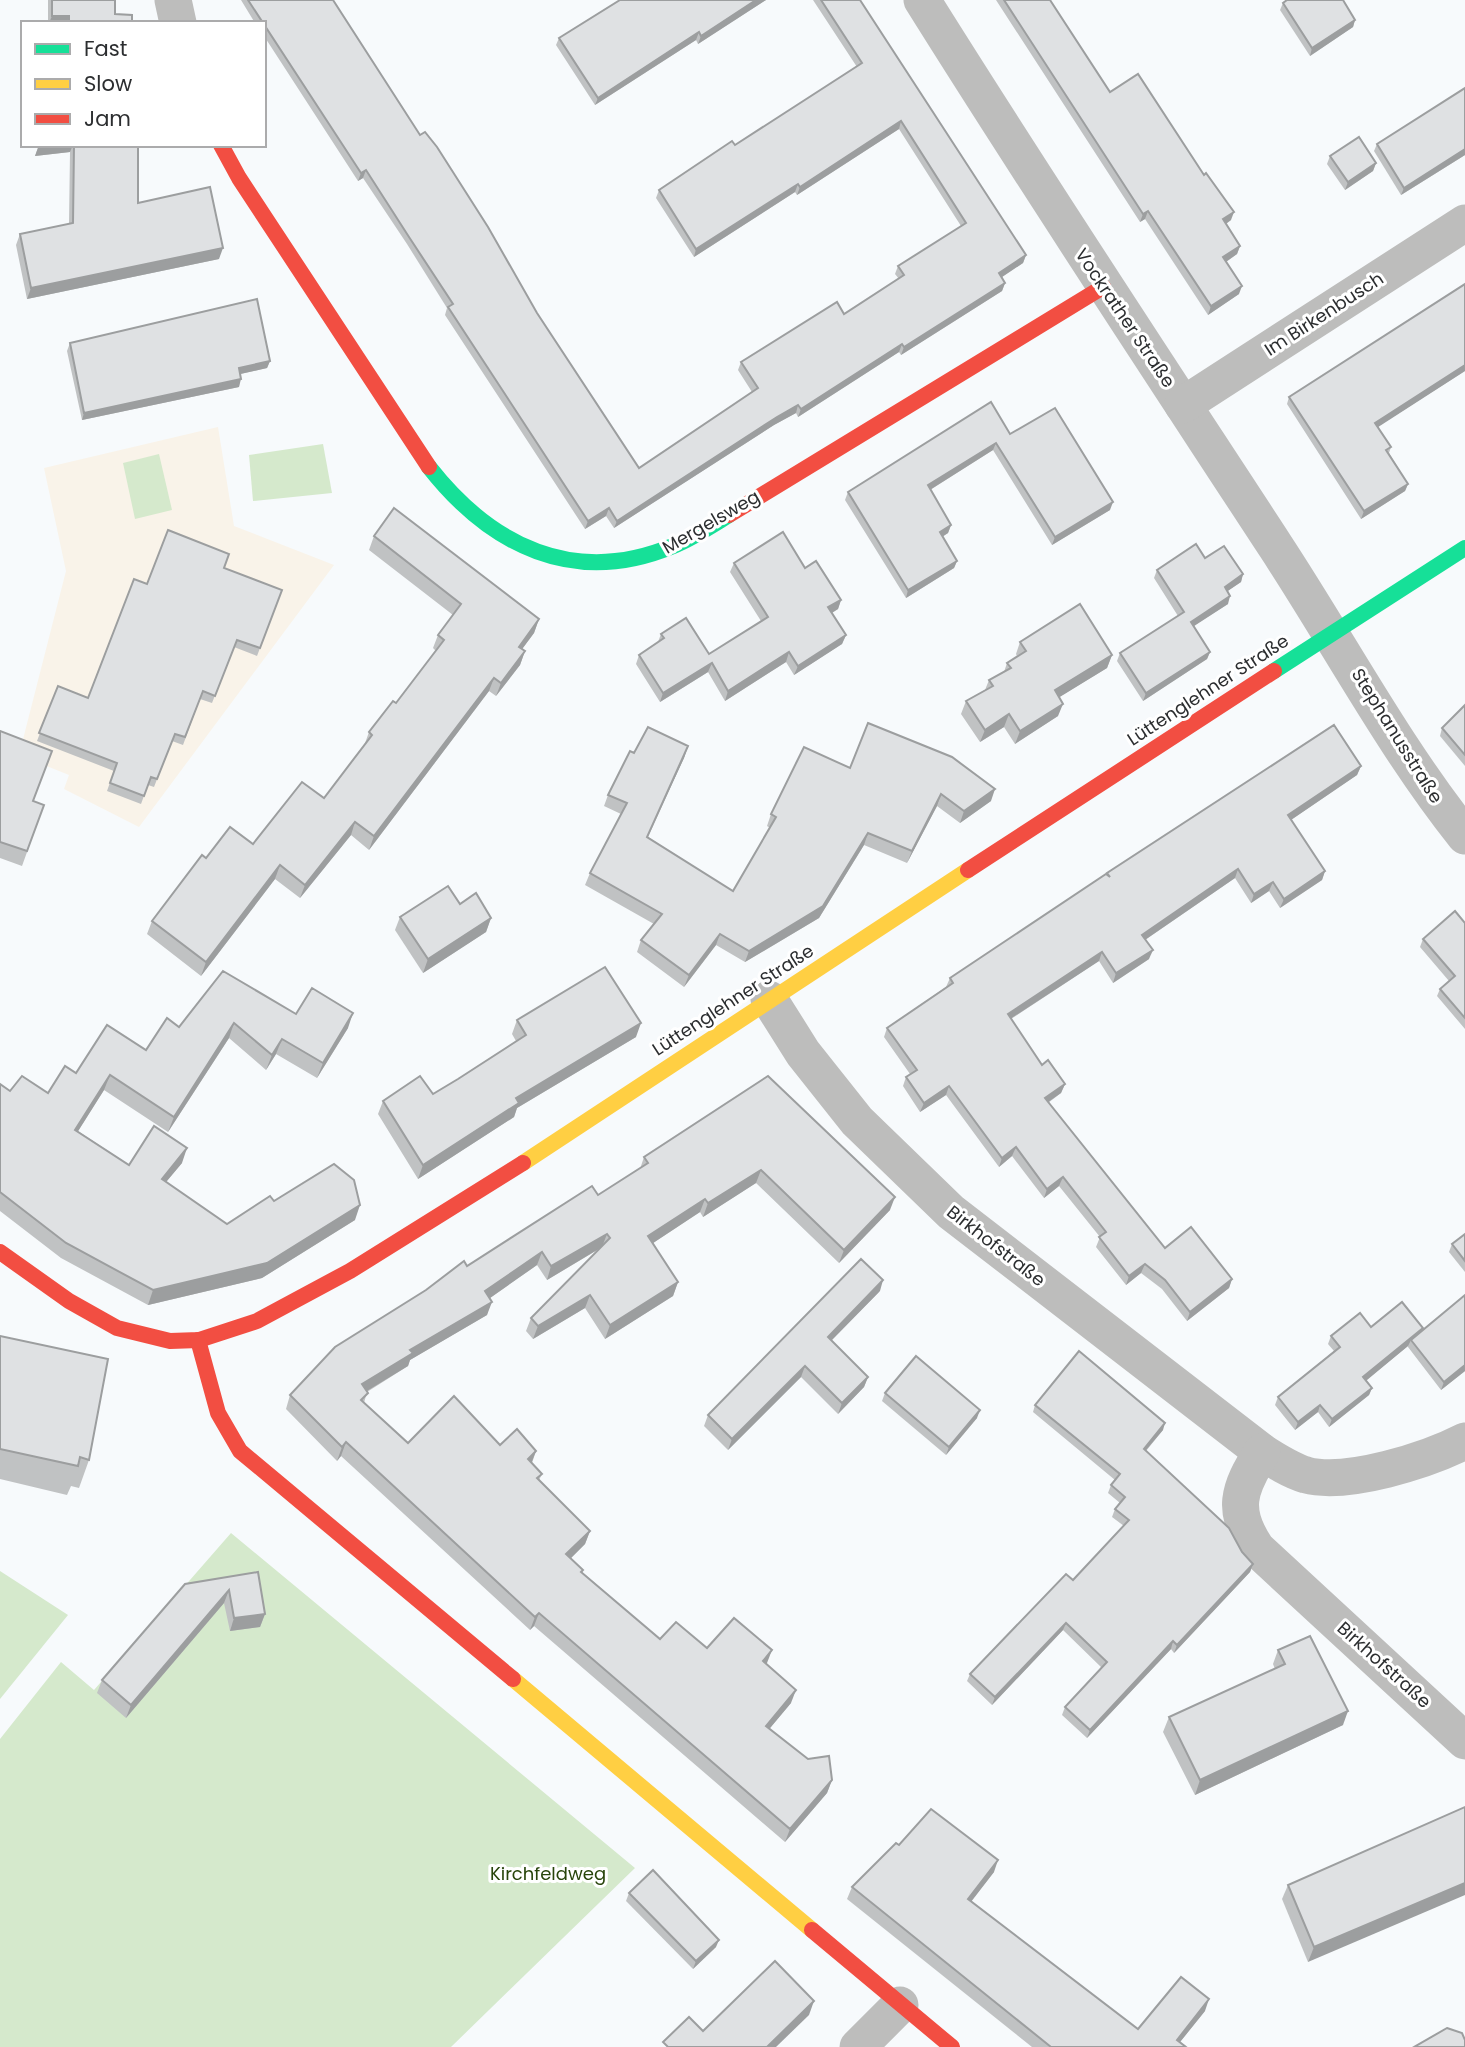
<svg xmlns="http://www.w3.org/2000/svg" width="1465" height="2047" font-family="Poppins,sans-serif">
<rect width="100%" height="100%" fill="#f7fafc"/>
<!-- education -->
<polygon fill="#f9f3e9" points="218,427 234,526 334,565 139,827 64,789 69,775 19,755 66,571 44,468"/>
<!-- green -->
<g fill="#d5e9cc">
<polygon points="323,444 332,493 253,501 249,455"/>
<polygon points="159,454 172,510 135,519 123,463"/>
<polygon points="231,1533 635,1868 451,2047 0,2047 0,1739 61,1662 94,1690"/>
<polygon points="0,1571 68,1615 0,1699"/>
</g>
<g fill="none" stroke-linecap="round" stroke-linejoin="round">
<!-- street -->
<g stroke="#bdbdbc" stroke-width="37">
<polyline points="173,0 178,23"/>
<path d="M922,0C1037,184 1157,365 1276,547C1339,643 1394,747 1465,836"/>
<polyline points="1183,405 1465,223"/>
<path d="M769,999L803,1053L857,1121L951,1212L1262,1452C1276,1461 1290,1470 1306,1475C1347,1486 1428,1460 1465,1441"/>
<path d="M1262,1452C1238,1489 1231,1511 1257,1549L1465,1741"/>
<polyline points="858,2047 900,2005"/>
</g>
<!-- fast -->
<g stroke="#16e098" stroke-width="16">
<path d="M429,467C491,546 574,587 673,546C693,538 711,526 729,515"/>
<polyline points="1274,671 1465,548"/>
</g>
<!-- slow -->
<g stroke="#ffcf43" stroke-width="16">
<polyline points="523,1163 968,870"/>
<polyline points="513,1679 812,1930"/>
</g>
<!-- jam -->
<g stroke="#f24e42" stroke-width="16">
<polyline points="221,145 239,178 429,467"/>
<polyline points="729,515 1103,287"/>
<polyline points="968,870 1274,671"/>
<polyline points="0,1252 69,1301 117,1328 170,1341 199,1340 257,1321 350,1271 523,1163"/>
<polyline points="198,1340 218,1413 240,1451 513,1679"/>
<polyline points="812,1930 952,2047"/>
</g>
</g>
<!-- wall -->
<g fill="#c0c2c3">
<polygon points="48,0 115,0 115,14 132,23 48,23"/>
<polygon points="241,0 333,0 420,135 639,468 752,392 738,370 741,362 844,314 899,279 895,274 898,266 961,226 899,129 797,195 795,192 694,257 656,198 659,190 735,145 857,67 813,0 860,0 1026,255 1023,263 1002,277 1005,283 1002,291 901,355 899,352 798,417 796,413 774,425 614,528 606,516 585,529 445,315 447,308 407,244 363,178 358,181 264,36 264,23 255,23"/>
<polygon points="620,0 766,0 698,44 696,40 595,105 556,45 559,38"/>
<polygon points="996,0 1050,0 1110,92 1231,220 1226,224 1240,246 1237,254 1226,262 1239,294 1208,315 1145,219 1140,222"/>
<polygon points="1283,3 1355,20 1353,27 1310,56 1280,10"/>
<polygon points="1465,88 1465,155 1401,195 1374,151 1377,144"/>
<polygon points="39,145 138,145 138,203 219,259 27,299 16,245 20,234 69,224 70,152 35,156"/>
<polygon points="1330,156 1376,163 1373,171 1345,190 1327,164"/>
<polygon points="70,343 270,361 267,368 240,374 239,387 82,420 67,351"/>
<polygon points="1465,371 1377,427 1391,447 1389,453 1408,484 1405,491 1361,519 1287,404 1289,397"/>
<polygon points="1010,434 1110,510 1052,545 993,450 930,490 951,525 948,533 942,537 957,561 954,568 906,598 845,500 848,492"/>
<polygon points="374,536 539,619 534,633 522,649 525,651 520,665 496,696 489,691 369,850 351,835 300,898 275,879 201,976 147,934 152,921 206,858 253,844 324,798 364,746 369,732 396,703 436,651 433,648 438,635 453,615 369,550"/>
<polygon points="1205,558 1243,574 1241,582 1227,591 1228,604 1193,626 1210,652 1207,659 1143,701 1117,661 1120,653 1178,616 1154,578 1157,570"/>
<polygon points="734,563 805,568 841,600 838,609 832,613 846,635 842,644 794,675 786,662 725,701 708,672 660,702 636,664 639,655 658,642 661,634 709,654 761,621 730,572"/>
<polygon points="224,568 282,590 257,656 234,647 212,703 200,699 183,745 172,741 154,787 148,785 141,804 107,791 114,771 37,741 58,686 88,698 147,584"/>
<polygon points="1020,642 1112,655 1107,668 1059,697 1058,716 1015,744 1004,727 980,742 961,714 966,701 985,690 989,680 1004,672 1007,663 1017,656 1016,654"/>
<polygon points="1465,705 1465,766 1440,736 1442,728"/>
<polygon points="0,731 33,801 44,805 22,866 0,858"/>
<polygon points="688,746 684,758 648,837 733,891 770,828 767,826 771,814 850,768 991,801 960,823 937,806 907,863 864,845 819,918 745,962 716,945 684,987 637,952 641,940 654,924 585,885 590,873 621,814 604,806 608,795 634,753"/>
<polygon points="1361,766 1357,775 1291,820 1325,871 1322,880 1280,908 1269,891 1251,903 1235,878 1145,940 1149,959 1113,983 1099,961 1011,1019 1042,1065 1065,1084 1061,1093 1048,1103 1165,1248 1232,1279 1229,1288 1187,1321 1162,1289 1141,1273 1126,1285 1096,1247 1100,1237 1059,1186 1044,1198 1012,1156 999,1167 946,1095 920,1112 903,1086 906,1077 910,1074 884,1037 887,1028 946,987 950,978 1107,875 1107,873"/>
<polygon points="460,904 491,918 486,932 423,973 395,930 400,917"/>
<polygon points="1465,923 1465,1029 1437,996 1440,989 1449,981 1420,947 1423,939"/>
<polygon points="296,1014 348,1028 317,1078 276,1054 266,1070 229,1038 168,1132 104,1090 78,1131 129,1165 182,1163 166,1182 227,1224 274,1201 355,1220 262,1278 148,1305 61,1258 0,1211 0,1084 10,1091 48,1093 76,1073 146,1050 179,1027"/>
<polygon points="517,1020 636,1037 517,1108 514,1117 418,1179 378,1114 383,1101 433,1094 458,1079 516,1041 512,1034"/>
<polygon points="768,1076 890,1210 839,1263 756,1183 703,1217 700,1212 653,1243 678,1282 673,1296 605,1339 585,1308 533,1339 526,1331 531,1318 599,1249 547,1280 537,1265 490,1298 487,1315 410,1360 408,1366 367,1392 364,1403 408,1443 500,1445 536,1451 532,1463 542,1474 539,1480 590,1531 585,1544 571,1558 583,1570 582,1572 660,1639 707,1648 766,1664 791,1703 769,1729 832,1780 827,1793 785,1842 534,1626 530,1630 341,1456 337,1461 286,1409 290,1395 467,1266 598,1195 640,1169 644,1157"/>
<polygon points="1465,1234 1465,1272 1449,1252 1452,1244"/>
<polygon points="880,1291 831,1341 868,1377 864,1387 838,1414 801,1377 728,1450 704,1426 708,1415"/>
<polygon points="1465,1295 1465,1371 1441,1390 1408,1347 1408,1346 1366,1380 1372,1388 1369,1395 1329,1427 1318,1412 1295,1430 1275,1405 1278,1397 1334,1351 1328,1344 1331,1336 1371,1327 1423,1330"/>
<polygon points="0,1336 89,1460 79,1488 71,1486 67,1495 0,1479"/>
<polygon points="885,1393 977,1418 946,1455 882,1401"/>
<polygon points="1035,1405 1163,1430 1146,1451 1253,1564 1250,1572 1174,1653 1171,1649 1087,1738 1062,1715 1065,1707 1102,1668 1063,1630 992,1705 967,1681 970,1674 1073,1580 1124,1526 1112,1517 1115,1509 1120,1503 1108,1493 1111,1485 1115,1480 1033,1412"/>
<polygon points="258,1572 265,1614 260,1627 230,1631 224,1603 126,1718 97,1693 102,1680 185,1584"/>
<polygon points="1278,1650 1343,1725 1195,1795 1163,1732 1169,1717 1275,1669 1273,1664"/>
<polygon points="1465,1807 1308,1962 1282,1899 1288,1885"/>
<polygon points="899,1845 994,1872 971,1901 1138,2029 1205,2011 1180,2042 1186,2047 1032,2047 847,1899 852,1887"/>
<polygon points="629,1893 716,1947 693,1969 626,1901"/>
</g>
<!-- shaded-wall -->
<g fill="#9c9e9f">
<polygon points="756,0 766,0 698,44 701,36"/>
<polygon points="52,16 69,16 67,23 49,23"/>
<polygon points="1355,20 1353,27 1310,56 1312,48"/>
<polygon points="699,32 696,40 595,105 598,98"/>
<polygon points="901,121 899,129 797,195 800,187"/>
<polygon points="39,145 73,145 70,152 35,156"/>
<polygon points="1465,149 1465,155 1401,195 1404,188"/>
<polygon points="1376,163 1373,171 1345,190 1348,182"/>
<polygon points="366,170 363,178 358,181 361,173"/>
<polygon points="798,184 795,192 694,257 696,249"/>
<polygon points="1148,211 1145,219 1140,222 1143,214"/>
<polygon points="1234,212 1231,220 1220,228 1223,219"/>
<polygon points="1240,246 1237,254 1220,266 1223,257"/>
<polygon points="223,248 219,259 27,299 31,288"/>
<polygon points="1026,255 1023,263 996,281 999,273"/>
<polygon points="1005,283 1002,291 901,355 904,347"/>
<polygon points="1242,286 1239,294 1208,315 1211,306"/>
<polygon points="902,344 899,352 798,417 801,409"/>
<polygon points="270,361 267,368 236,375 239,368"/>
<polygon points="1465,365 1465,371 1372,431 1375,423"/>
<polygon points="241,379 239,387 82,420 84,413"/>
<polygon points="798,405 796,413 774,425 614,528 617,521 777,417"/>
<polygon points="996,443 993,450 925,493 928,485"/>
<polygon points="1408,484 1405,491 1361,519 1364,511"/>
<polygon points="1113,502 1110,510 1052,545 1055,537"/>
<polygon points="609,508 606,516 585,529 588,521"/>
<polygon points="951,525 948,533 937,540 940,532"/>
<polygon points="957,561 954,568 906,598 908,590"/>
<polygon points="1243,574 1241,582 1222,595 1225,587"/>
<polygon points="1230,596 1228,604 1188,630 1191,622"/>
<polygon points="841,600 838,609 825,617 828,607"/>
<polygon points="539,619 534,633 514,660 519,647"/>
<polygon points="846,635 842,644 794,675 798,666"/>
<polygon points="525,651 520,665 496,696 501,683"/>
<polygon points="789,652 786,662 725,701 728,691"/>
<polygon points="1210,652 1207,659 1143,701 1146,693"/>
<polygon points="1112,655 1107,668 1050,703 1055,690"/>
<polygon points="712,663 708,672 660,702 663,693"/>
<polygon points="494,678 489,691 369,850 374,836"/>
<polygon points="1063,704 1058,716 1015,744 1020,731"/>
<polygon points="1009,714 1004,727 980,742 985,730"/>
<polygon points="688,746 684,758 642,848 647,837"/>
<polygon points="1361,766 1357,775 1285,824 1288,815"/>
<polygon points="995,789 991,801 960,823 964,811"/>
<polygon points="941,794 937,806 907,863 912,851"/>
<polygon points="355,822 351,835 300,898 305,885"/>
<polygon points="868,833 864,845 819,918 745,962 749,951"/>
<polygon points="280,865 275,879 201,976 206,962"/>
<polygon points="1238,869 1235,878 1139,944 1142,935"/>
<polygon points="1325,871 1322,880 1280,908 1284,899"/>
<polygon points="1273,882 1269,891 1251,903 1254,894"/>
<polygon points="491,918 486,932 423,973 428,959"/>
<polygon points="720,934 716,945 684,987 689,975"/>
<polygon points="1153,950 1149,959 1113,983 1116,973"/>
<polygon points="1102,952 1099,961 1004,1023 1008,1014"/>
<polygon points="353,1013 348,1028 317,1078 323,1063"/>
<polygon points="234,1023 229,1038 168,1132 174,1117"/>
<polygon points="641,1023 636,1037 517,1108 514,1117 418,1179 423,1165 516,1098"/>
<polygon points="282,1039 276,1054 266,1070 272,1055"/>
<polygon points="110,1075 104,1090 70,1144 75,1130"/>
<polygon points="1065,1084 1061,1093 1041,1107 1045,1098"/>
<polygon points="949,1086 946,1095 920,1112 924,1103"/>
<polygon points="1016,1147 1012,1156 999,1167 1002,1158"/>
<polygon points="187,1148 182,1163 156,1194 162,1179"/>
<polygon points="761,1170 756,1183 703,1217 708,1203"/>
<polygon points="1063,1177 1059,1186 1044,1198 1047,1189"/>
<polygon points="895,1197 890,1210 839,1263 844,1250"/>
<polygon points="705,1199 700,1212 644,1249 648,1236"/>
<polygon points="360,1205 355,1220 262,1278 148,1305 153,1290"/>
<polygon points="607,1234 602,1247 547,1280 551,1266"/>
<polygon points="542,1252 537,1265 480,1305 485,1291"/>
<polygon points="1145,1264 1141,1273 1126,1285 1129,1276"/>
<polygon points="1232,1279 1229,1288 1187,1321 1190,1312"/>
<polygon points="883,1280 880,1291 824,1348 828,1337"/>
<polygon points="678,1282 673,1296 605,1339 610,1325"/>
<polygon points="590,1295 585,1308 533,1339 538,1326"/>
<polygon points="492,1302 487,1315 410,1360 408,1366 357,1397 362,1384 410,1350"/>
<polygon points="1423,1328 1411,1340 1408,1346 1361,1385 1363,1377"/>
<polygon points="1465,1365 1465,1371 1441,1390 1444,1382"/>
<polygon points="805,1366 801,1377 728,1450 732,1439"/>
<polygon points="868,1377 864,1387 838,1414 842,1403"/>
<polygon points="1372,1388 1369,1395 1329,1427 1332,1419"/>
<polygon points="1320,1405 1318,1412 1295,1430 1298,1422"/>
<polygon points="980,1410 977,1418 946,1455 949,1447"/>
<polygon points="1165,1423 1163,1430 1141,1456 1144,1449"/>
<polygon points="346,1442 341,1456 337,1461 342,1447"/>
<polygon points="536,1451 531,1464 528,1459"/>
<polygon points="590,1531 585,1544 562,1567 566,1554"/>
<polygon points="1253,1564 1250,1572 1174,1653 1177,1645"/>
<polygon points="229,1590 224,1603 126,1718 131,1705"/>
<polygon points="539,1613 534,1626 530,1630 535,1617"/>
<polygon points="265,1614 260,1627 230,1631 234,1618"/>
<polygon points="1066,1623 1063,1630 992,1705 995,1697"/>
<polygon points="1173,1641 1171,1649 1087,1738 1090,1730"/>
<polygon points="772,1650 767,1663 758,1674 763,1661"/>
<polygon points="796,1690 791,1703 761,1739 766,1726"/>
<polygon points="1348,1711 1343,1725 1195,1795 1200,1780"/>
<polygon points="832,1780 827,1793 785,1842 790,1829"/>
<polygon points="998,1860 994,1872 964,1911 968,1899"/>
<polygon points="1465,1883 1465,1895 1308,1962 1314,1947"/>
<polygon points="719,1940 716,1947 693,1969 696,1961"/>
<polygon points="1209,1999 1205,2011 1176,2047 1177,2040"/>
<polygon points="814,2001 809,2015 776,2047 767,2047"/>
</g>
<!-- building -->
<g fill="#dfe1e3" stroke="#9c9e9f" stroke-width="2">
<polygon points="52,0 115,0 115,14 132,15 132,23 69,23 69,16 52,16"/>
<polygon points="248,0 333,0 420,135 425,132 437,147 488,227 537,313 639,468 758,388 741,362 837,302 844,314 904,275 898,266 966,223 901,121 800,187 798,184 696,249 659,190 732,141 735,145 862,63 821,0 860,0 1026,255 999,273 1005,283 904,347 902,344 801,409 798,405 777,417 617,521 609,508 588,521 448,307 453,304 409,237 366,170 361,173"/>
<polygon points="620,0 756,0 701,36 699,32 598,98 559,38"/>
<polygon points="1004,0 1050,0 1110,92 1138,74 1204,175 1206,173 1234,212 1223,219 1240,246 1223,257 1242,286 1211,306 1148,211 1143,214"/>
<polygon points="1287,0 1343,0 1355,20 1312,48 1283,3"/>
<polygon points="1465,88 1465,149 1404,188 1377,144"/>
<polygon points="1359,137 1376,163 1348,182 1330,156"/>
<polygon points="74,145 138,145 138,203 210,187 223,248 31,288 20,234 73,223"/>
<polygon points="1465,284 1465,365 1375,423 1391,447 1386,450 1408,484 1364,511 1289,397"/>
<polygon points="257,299 270,361 239,368 241,379 84,413 70,343"/>
<polygon points="991,402 1010,434 1055,408 1113,502 1055,537 996,443 928,485 951,525 940,532 957,561 908,590 848,492"/>
<polygon points="394,508 539,619 519,647 525,651 501,683 494,678 374,836 355,822 305,885 280,865 206,962 152,921 202,855 206,858 230,827 253,844 302,782 324,798 372,735 369,732 393,701 396,703 444,640 438,635 461,604 374,536"/>
<polygon points="168,530 229,554 224,568 282,590 260,648 237,640 215,696 203,691 185,737 175,734 157,779 151,777 144,796 110,783 117,763 39,733 58,686 88,698 134,579 147,584"/>
<polygon points="783,532 805,568 816,561 841,600 828,607 846,635 798,666 789,652 728,691 712,663 663,693 639,655 664,638 661,634 686,618 709,654 768,617 734,563"/>
<polygon points="1196,544 1205,558 1224,546 1243,574 1225,587 1230,596 1191,622 1210,652 1146,693 1120,653 1184,612 1157,570"/>
<polygon points="1080,604 1112,655 1055,690 1063,704 1020,731 1009,714 985,730 966,701 993,686 989,680 1011,668 1007,663 1026,651 1020,642"/>
<polygon points="1465,705 1465,755 1442,728"/>
<polygon points="868,723 952,757 995,789 964,811 941,794 912,851 868,833 823,906 749,951 720,934 689,975 641,940 662,914 590,873 627,803 608,795 630,751 634,753 648,727 688,746 647,837 733,891 776,817 771,814 804,747 850,768"/>
<polygon points="1334,725 1361,766 1288,815 1325,871 1284,899 1273,882 1254,894 1238,869 1142,935 1153,950 1116,973 1102,952 1008,1014 1042,1065 1048,1060 1065,1084 1045,1098 1165,1248 1191,1227 1232,1279 1190,1312 1165,1280 1145,1264 1129,1276 1099,1237 1106,1232 1063,1177 1047,1189 1016,1147 1002,1158 949,1086 924,1103 906,1077 917,1070 887,1028 953,983 950,978 1106,874 1110,877 1107,873"/>
<polygon points="0,731 52,751 33,801 44,805 27,851 0,842"/>
<polygon points="448,886 460,904 476,893 491,918 428,959 400,917"/>
<polygon points="1455,911 1465,923 1465,1018 1440,989 1455,976 1423,939"/>
<polygon points="605,967 641,1023 516,1098 519,1103 423,1165 383,1101 420,1076 433,1094 458,1079 526,1035 517,1020"/>
<polygon points="223,971 296,1014 312,988 353,1013 323,1063 282,1039 272,1055 234,1023 174,1117 110,1075 75,1130 129,1165 154,1126 187,1148 162,1179 227,1224 270,1196 274,1201 334,1164 354,1180 360,1205 267,1263 153,1290 66,1243 0,1192 0,1084 10,1091 22,1076 48,1093 65,1066 76,1073 107,1025 146,1050 167,1018 179,1027"/>
<polygon points="768,1076 895,1197 844,1250 761,1170 708,1203 705,1199 648,1236 678,1282 610,1325 590,1295 538,1326 531,1318 610,1238 607,1234 551,1266 542,1252 485,1291 492,1302 410,1350 413,1353 362,1384 368,1393 361,1400 408,1443 454,1396 500,1445 517,1429 536,1451 528,1459 542,1474 537,1478 590,1531 566,1554 583,1570 581,1572 660,1639 676,1622 707,1648 734,1618 772,1650 763,1661 796,1690 766,1726 808,1759 829,1756 832,1780 790,1829 539,1613 535,1617 346,1442 342,1447 290,1395 335,1347 426,1290 464,1261 467,1266 592,1186 598,1195 648,1163 644,1157"/>
<polygon points="1465,1234 1465,1261 1452,1244"/>
<polygon points="861,1259 883,1280 828,1337 868,1377 842,1403 805,1366 732,1439 708,1415"/>
<polygon points="1465,1295 1465,1365 1444,1382 1411,1340"/>
<polygon points="1402,1302 1423,1328 1363,1377 1372,1388 1332,1419 1320,1405 1298,1422 1278,1397 1340,1347 1331,1336 1360,1313 1371,1327"/>
<polygon points="0,1336 108,1359 89,1460 80,1457 78,1466 0,1449"/>
<polygon points="1079,1351 1165,1423 1144,1449 1229,1528 1242,1552 1253,1564 1177,1645 1173,1641 1090,1730 1065,1707 1107,1662 1066,1623 995,1697 970,1674 1066,1574 1073,1580 1129,1520 1115,1509 1125,1497 1111,1485 1120,1474 1035,1405"/>
<polygon points="916,1356 980,1410 949,1447 885,1393"/>
<polygon points="258,1572 265,1614 234,1618 229,1590 131,1705 102,1680 185,1584"/>
<polygon points="1310,1636 1348,1711 1200,1780 1169,1717 1285,1664 1278,1650"/>
<polygon points="1465,1807 1465,1883 1314,1947 1288,1885"/>
<polygon points="931,1809 998,1860 968,1899 1138,2029 1181,1977 1209,1999 1177,2040 1186,2047 1051,2047 852,1887 896,1843 899,1845"/>
<polygon points="653,1870 719,1940 696,1961 629,1893"/>
<polygon points="775,1961 814,2001 767,2047 668,2047 663,2042 689,2017 703,2031"/>
<polygon points="1447,2028 1462,2033 1465,2040 1465,2047 1414,2047"/>
</g>
<g text-anchor="middle" stroke-width="6" stroke-linejoin="round" paint-order="stroke">
<!-- street labels -->
<g font-size="18" fill="#2c2e30" stroke="#fff">
<text transform="translate(1324 314) rotate(-33)" y="6">Im Birkenbusch</text>
<text transform="translate(1125 318) rotate(56)" y="6">Vockrather Straße</text>
<text transform="translate(711 522) rotate(-30)" y="6">Mergelsweg</text>
<text transform="translate(1208 690) rotate(-33)" y="6">Lüttenglehner Straße</text>
<text transform="translate(1397 736) rotate(58)" y="6">Stephanusstraße</text>
<text transform="translate(733 1000) rotate(-33)" y="6">Lüttenglehner Straße</text>
<text transform="translate(996 1246) rotate(38)" y="6">Birkhofstraße</text>
<text transform="translate(1384 1665) rotate(42)" y="6">Birkhofstraße</text>
</g>
<!-- park labels -->
<g font-size="18" fill="#28450b" stroke="#fff">
<text x="548" y="1880">Kirchfeldweg</text>
</g>
</g>
<!-- legend -->
<rect x="21" y="21" width="245" height="126" fill="#ffffff" stroke="#ababac" stroke-width="2"/>
<rect x="35" y="44" width="35" height="10" fill="#16e098" stroke="#ababac" stroke-width="2"/>
<text x="84" y="56" font-size="21" fill="#2c2e30">Fast</text>
<rect x="35" y="79" width="35" height="10" fill="#ffcf43" stroke="#ababac" stroke-width="2"/>
<text x="84" y="91" font-size="21" fill="#2c2e30">Slow</text>
<rect x="35" y="114" width="35" height="10" fill="#f24e42" stroke="#ababac" stroke-width="2"/>
<text x="84" y="126" font-size="21" fill="#2c2e30">Jam</text>
</svg>
